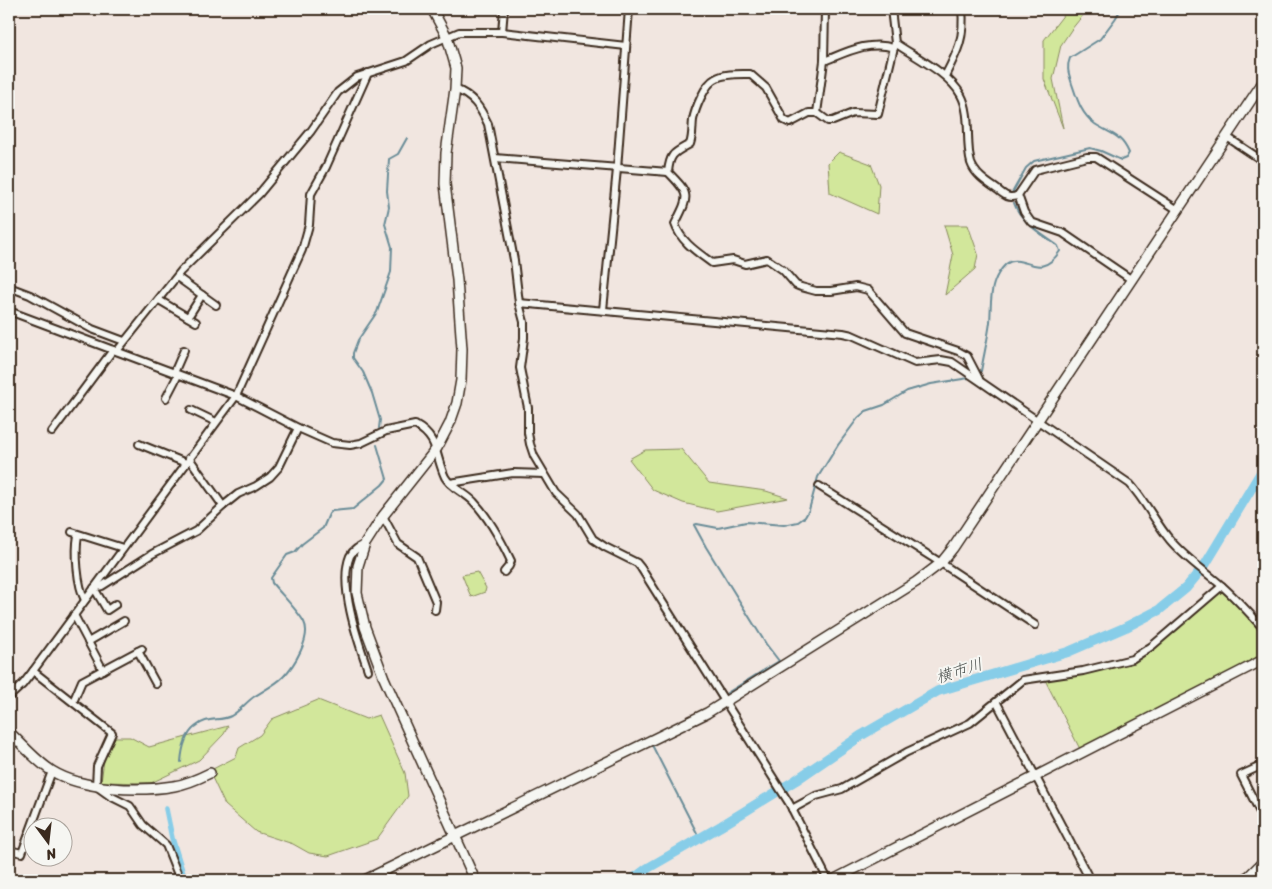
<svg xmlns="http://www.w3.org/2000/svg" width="1272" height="889" font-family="Sriracha,'Klee One',sans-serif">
<rect width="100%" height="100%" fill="#f1e6e0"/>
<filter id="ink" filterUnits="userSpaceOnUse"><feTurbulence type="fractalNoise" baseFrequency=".02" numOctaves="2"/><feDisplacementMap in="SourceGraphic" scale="10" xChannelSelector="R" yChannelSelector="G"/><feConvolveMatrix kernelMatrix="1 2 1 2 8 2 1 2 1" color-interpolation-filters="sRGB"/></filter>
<g filter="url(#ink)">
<!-- green -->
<g fill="#d2e79b" stroke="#86885c">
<polygon points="1068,9 1088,9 1071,30 1061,45 1053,79 1063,128 1044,79 1044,40"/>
<polygon points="839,152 871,164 879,185 877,214 830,193 828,163"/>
<polygon points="944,225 968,225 978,254 975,269 945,295 953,255"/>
<polygon points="681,449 709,483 766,491 788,498 717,511 683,503 653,490 629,459 645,450"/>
<polygon points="477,572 486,588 485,592 471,597 462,575"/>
<polygon points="1222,586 1263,628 1263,660 1082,753 1043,676 1132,659"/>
<polygon points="318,700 366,719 379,715 405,773 408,796 377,839 328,856 309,853 293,844 256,832 225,805 209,771 236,757 239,748 260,735 272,719"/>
<polygon points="228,726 224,734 199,760 151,783 101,782 104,760 113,737 130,737 149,747"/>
</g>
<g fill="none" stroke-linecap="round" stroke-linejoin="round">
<!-- stream -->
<g stroke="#698c97" stroke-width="2">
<path d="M1012,193L1026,168L1034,161L1090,148L1101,151L1121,160L1126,158L1129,153C1121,134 1110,134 1095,124C1081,114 1077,99 1072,84C1069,74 1066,68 1070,58L1100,39L1115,19L1121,9"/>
<path d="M981,371C984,354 988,338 990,322C991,310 990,294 994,283C996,277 1001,269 1006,264C1023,251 1039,283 1060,251L1058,246C1042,234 1021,223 1014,203"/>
<polyline points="379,428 380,420 372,393 363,372 353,358 353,353 358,340 377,312 391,272 392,247 385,224 389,207 387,191 389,159 398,154 407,138"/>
<polyline points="727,693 779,661 766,644 706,547 694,525 697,524 718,528 746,522 784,525 798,522 805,517 809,510 818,477 838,445 858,418 866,411 884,405 907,391 931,384 969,378"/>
<polyline points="652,745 700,839"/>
<path d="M181,762C182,749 185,735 195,727C207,716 219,722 231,716C240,711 246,702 255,696C264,690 275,685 283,677C294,666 312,637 304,622C298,611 281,594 272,583L271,578L287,555L295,552L302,544L323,528L329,514L332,511L353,509L382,485L387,479L377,445"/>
</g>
<!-- canal -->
<polyline stroke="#87cde8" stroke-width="5.5" points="166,809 172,838 185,880"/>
<!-- river -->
<polyline stroke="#87cde8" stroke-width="10" points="632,880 648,868 721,826 796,780 862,735 938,691 1068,652 1126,627 1159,610 1186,588 1205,565 1263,469"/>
<!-- street casing -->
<g stroke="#3b2a1e" stroke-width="10">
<g id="street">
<polyline points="502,32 504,9"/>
<path d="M895,43C915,57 949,73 961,95C972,115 965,143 971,163C975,175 988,183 998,190C1004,195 1010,200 1018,195L1035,170L1087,157H1096L1178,210"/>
<path d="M824,61C847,52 869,40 894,48"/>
<path d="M945,76C958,51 965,37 962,9"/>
<path d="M455,89C473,96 480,107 488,124L514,260L519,303L524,322V338L520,368L528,408V433L530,444L534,456L556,493L578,514L593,539L605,547L637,563L641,568L789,803L828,880"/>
<polyline points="817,113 824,61 825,9"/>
<polyline points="1227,137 1263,161"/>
<path d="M495,158L668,172C691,195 689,196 675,224C681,242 697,252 712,263L733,260L745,264L767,259L783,270L796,285L801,287L816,291H831L856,287L868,290L905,333L958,351L967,356L979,379"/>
<path d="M668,172C670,153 674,153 690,144C693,136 692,128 693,120C695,109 705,84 715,79C724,73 740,74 750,74L766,88L784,120L790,123L809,113H817L828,121H833L853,113L878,114L895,43L891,9"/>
<polyline points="1018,195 1024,212 1031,222 1063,233 1132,280"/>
<polyline points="177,277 216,305"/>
<polyline points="9,287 30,295 92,329 124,341"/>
<polyline points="159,300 196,322"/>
<path d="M519,303L843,333L852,335L915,363L941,360L952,362L1130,484C1146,502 1155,522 1170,540C1185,558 1205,571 1222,586C1237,599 1250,614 1263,628"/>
<polyline points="603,310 617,169 629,9"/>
<path d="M9,311L236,396L298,428L332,443L350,445L361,443L386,431L415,425C439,438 435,456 445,477C451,488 466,493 474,502C489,518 502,542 511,561L509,566L504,572"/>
<polyline points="188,317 202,295"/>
<polyline points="117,351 181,271 259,194 311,131 338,92 357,77 406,61 431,44 459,32 502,32 626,46"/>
<polyline points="174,373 184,350"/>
<polyline points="166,398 178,375"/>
<polyline points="191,410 216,422"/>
<polyline points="52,432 113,350"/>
<polyline points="139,444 186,463"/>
<polyline points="189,458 223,506 238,494 256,486 270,477 279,467 298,428"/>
<polyline points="450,483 513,473 544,474"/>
<polyline points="819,486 941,563 1035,625"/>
<polyline points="383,516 398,544 417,557 436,602 435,610"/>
<polyline points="72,532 123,548"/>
<path d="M78,535C75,552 77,585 85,600"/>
<path d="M365,544C359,547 353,550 350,556C338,585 358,641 368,670"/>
<polyline points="116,604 107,610 94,588 102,586 152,554 196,531 223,506"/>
<polyline points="74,615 103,670"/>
<polyline points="88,642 124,621"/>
<polyline points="138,651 156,684"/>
<polyline points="33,671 112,733 97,766 96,786 110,796 130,806 143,825 166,845 180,880"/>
<polyline points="9,697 23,684 33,671 236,396 302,250 309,225 311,194 326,167 368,73"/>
<polyline points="73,702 82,681 142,649"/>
<polyline points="997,703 1090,880"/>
<polyline points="1263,765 1241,775 1263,818"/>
<polyline points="792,809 816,796 842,789 907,752 970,723 1023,680 1083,671 1132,659 1152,646 1222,586"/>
<polyline points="9,850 22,853 52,771"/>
<polyline points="1259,867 1262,880"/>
</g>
</g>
<!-- secondary casing -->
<g stroke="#3b2a1e" stroke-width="12">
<g id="secondary">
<polyline points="432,9 447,37 456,68 455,89 446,153 445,184 457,280 462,349 461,380 457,403 450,423 437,448 383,516 365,544 358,566 357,593 365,627 384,678 475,880"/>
<path d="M9,732C23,745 36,761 52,771C83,790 139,792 174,786C186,784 198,779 210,773"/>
<polyline points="365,880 707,713 916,582 941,563 953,548 1263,82"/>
<polyline points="833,880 1263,660"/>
<polyline points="1242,880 1249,876 1263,862"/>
</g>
</g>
<!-- street -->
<use href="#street" stroke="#f6f6f2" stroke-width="6"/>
<!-- secondary -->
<use href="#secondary" stroke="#f6f6f2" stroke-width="9"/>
</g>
</g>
<g text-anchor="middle" stroke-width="4" stroke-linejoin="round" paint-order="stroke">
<!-- water labels -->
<g font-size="16" font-style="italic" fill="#4e5350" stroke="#f6f6f2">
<text transform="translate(959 670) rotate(-18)" y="6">横市川</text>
</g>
</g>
<!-- margin -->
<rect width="1272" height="889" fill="none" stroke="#f6f6f2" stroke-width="30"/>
<rect x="15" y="15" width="1242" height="859" fill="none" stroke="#3b2a1e" stroke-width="2" filter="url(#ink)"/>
<!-- north arrow -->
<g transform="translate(48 842) rotate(165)"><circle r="24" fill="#f6f6f2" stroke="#aba49d"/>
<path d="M0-4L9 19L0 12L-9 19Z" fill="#3b2a1e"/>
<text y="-8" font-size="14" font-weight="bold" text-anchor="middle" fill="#3b2a1e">N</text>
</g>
</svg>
